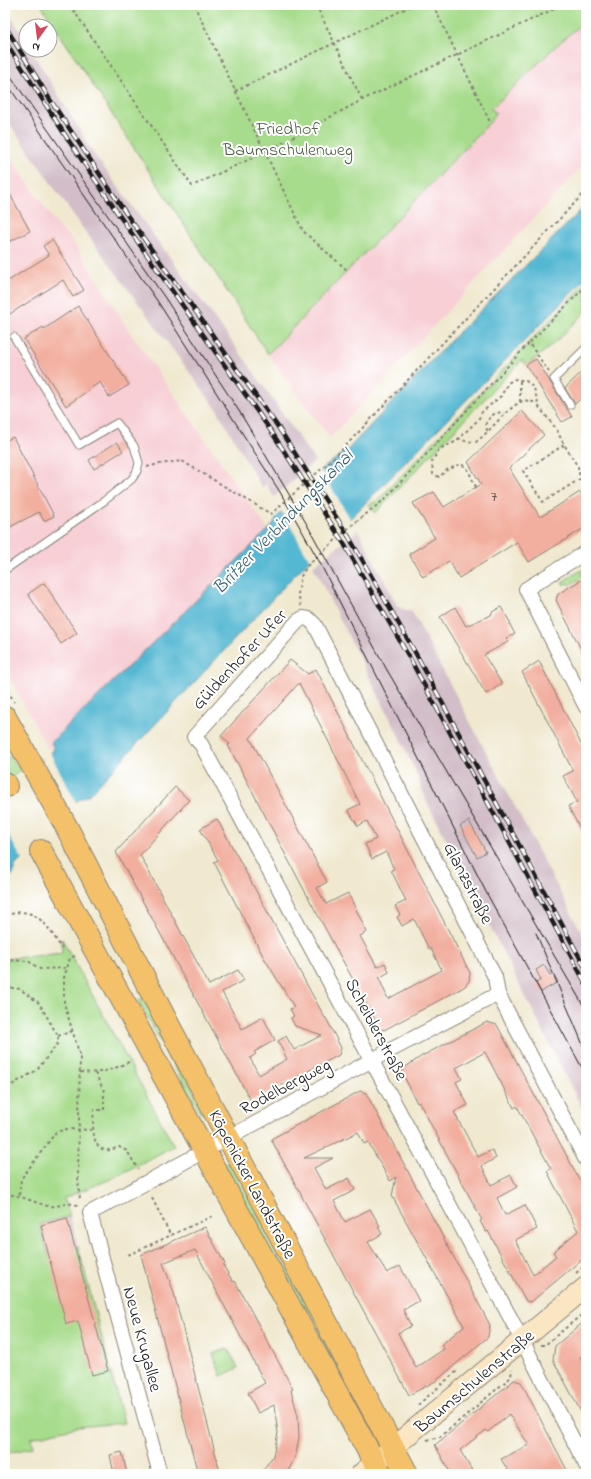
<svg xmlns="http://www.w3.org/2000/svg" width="591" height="1479" font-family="'Indie Flower',sans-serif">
<rect width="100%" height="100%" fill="#fff"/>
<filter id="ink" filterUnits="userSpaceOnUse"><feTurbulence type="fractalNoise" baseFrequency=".025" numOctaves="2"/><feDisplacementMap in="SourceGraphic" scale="8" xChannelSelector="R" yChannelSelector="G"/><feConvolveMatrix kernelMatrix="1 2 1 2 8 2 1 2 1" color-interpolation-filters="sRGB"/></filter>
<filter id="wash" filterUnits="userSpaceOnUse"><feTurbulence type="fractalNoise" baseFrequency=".012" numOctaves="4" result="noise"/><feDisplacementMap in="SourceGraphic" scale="16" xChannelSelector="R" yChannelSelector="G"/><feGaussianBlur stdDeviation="0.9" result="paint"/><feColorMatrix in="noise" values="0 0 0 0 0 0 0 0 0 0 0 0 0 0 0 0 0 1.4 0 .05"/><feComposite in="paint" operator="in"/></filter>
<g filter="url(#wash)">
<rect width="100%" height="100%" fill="#f0e9d0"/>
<!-- built -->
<g fill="#f7cfd5">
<polygon points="586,20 586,162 330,438 268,354 490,122 496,113 491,109 557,45"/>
<polygon points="5,150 60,229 70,237 125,325 268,530 48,749 5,669"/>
</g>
<!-- industrial -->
<g fill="#d2bdc8">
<polygon points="5,7 26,41 26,50 31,50 96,157 246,361 315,461 274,497 266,484 262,488 216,408 76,219 5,117"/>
<polygon points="358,530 398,607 412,612 586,941 586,1116 426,800 415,770 397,732 313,566"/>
<polygon points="70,1216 78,1246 48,1254 40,1224"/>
</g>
<!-- green -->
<g fill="#a7dc8c" stroke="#627c54">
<polygon points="41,5 586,5 586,20 557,45 491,109 496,113 490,122 268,354"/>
<path d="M586,283V311C567,331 549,350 526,365L522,360L375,513L369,505L378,500Z"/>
<polygon points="583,569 585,571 581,574 583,577 569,585 567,583 564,585 562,582"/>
<polygon points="11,756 13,762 23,767 11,779 5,768 5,760"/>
<polygon points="62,939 174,1146 111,1179 64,1198 70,1216 40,1224 48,1254 78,1246 124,1423 77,1427 31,1438 33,1447 5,1454 5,959 62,953"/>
<polygon points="144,998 205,1112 201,1114 138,1001"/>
<polygon points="229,1163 232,1165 373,1427 369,1430 291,1286 272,1258 224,1165"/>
<polygon points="228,1348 238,1368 221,1376 213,1354"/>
</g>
<!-- water -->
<polygon fill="#55b8d3" stroke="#386a78" points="586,205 586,278 290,580 91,793 77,801 15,866 13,874 5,883 5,795 54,749 51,742 272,526 277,517 320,471 348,449 452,339"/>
<!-- pier -->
<g fill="#f0e9d0">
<polygon points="320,469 351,520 311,562 281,510"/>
<polygon points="49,751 77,804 23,861 5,829 5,792"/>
</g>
<g id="blocks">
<!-- building -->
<g fill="#f2ae9e" fill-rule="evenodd">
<polygon points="5,185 30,231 5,244"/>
<polygon points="52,240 84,290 73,297 63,280 5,317 5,283 49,255 43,246"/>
<polygon points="78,306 129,385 109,397 100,382 66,406 24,339 43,327 44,329"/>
<polygon points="536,359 572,417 562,422 526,365"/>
<polygon points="586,368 586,393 575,404 565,388"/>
<polygon points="522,411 544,435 509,468 540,517 580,492 586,502 586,527 529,562 517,542 459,578 449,561 423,577 409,554 435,538 413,503 434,492 444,507 481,484 468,462"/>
<polygon points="13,437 54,516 44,521 39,512 8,528 5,522 5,441"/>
<polygon points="117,442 123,451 94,469 89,460"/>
<polygon points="586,577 586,602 582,604 586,613 586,659 556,600 558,594"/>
<polygon points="44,583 77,633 61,644 28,594"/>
<polygon points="455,607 466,626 491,615 492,612 501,607 510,622 510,625 515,634 506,638 508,642 484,655 502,684 486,694 440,617"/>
<path d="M290,660L308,674L316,669L470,973L469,981L464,987L384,1030L380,1029L302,886L228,745L230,744L221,736ZM299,683L360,804L348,810L358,826L367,821L376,839L365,844L372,859L386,852L394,869L391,870L406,901L395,906L400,915L397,917L402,926L414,919L429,949H431L442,970L388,999L379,978L389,972L385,963L377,967L360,936L367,932L348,893L326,904L317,888L327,882L250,738Z"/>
<polygon points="539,661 586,754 586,840 568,806 577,802 563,776 573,771 522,672"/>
<polygon points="175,787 189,800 140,855 209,985 238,970 244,980 222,992 242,1029 263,1017 275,1040 254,1052 256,1054 250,1058 259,1075 287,1059 278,1041 286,1036 294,1050 322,1035 295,1026 291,1018 294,1016 290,1009 294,1007 263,956 214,862 218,860 200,829 217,819 325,1018 326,1018 341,1048 339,1055 251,1101 116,852"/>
<polygon points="469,821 486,852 477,857 460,826"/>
<polygon points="544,965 550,975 553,973 558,982 541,992 536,983 541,980 536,970"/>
<path d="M487,1022L497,1025L586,1192V1256L531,1302L526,1301L488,1231L486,1232L480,1221L482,1220L419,1102L417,1103L402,1072L404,1068L422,1056ZM485,1052L514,1108L517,1106L551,1169L547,1171L578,1231L553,1252L556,1256L533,1275L515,1240L537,1229L525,1205L505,1215L497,1198L517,1187L511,1175L491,1185L482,1166L496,1158L492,1150L478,1157L454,1112L468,1105L456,1082L462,1079L456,1068Z"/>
<path d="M360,1091L366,1093L490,1325L488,1337L436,1381L409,1395L271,1139ZM358,1132L364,1144L368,1142L390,1181L396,1177L392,1196L464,1326L441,1345L444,1349L416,1368L398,1333L411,1326L403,1310L419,1301L400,1266L387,1273L368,1242L382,1234L378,1227L380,1226L370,1209L345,1222L334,1201L355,1190L349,1178L326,1190L314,1168L333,1158H304Z"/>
<polygon points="67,1218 108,1371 92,1375 78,1321 66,1324 41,1225"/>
<polygon points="205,1227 225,1264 223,1265 233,1282 235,1281 293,1389 291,1390 298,1416 299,1437 296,1454 287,1474 269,1474 263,1470 273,1456 278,1433 274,1405 258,1413 248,1393 265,1383 195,1250 163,1263 173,1290 220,1472 219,1474 198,1474 141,1255"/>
<polygon points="586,1320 586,1353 580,1357 586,1369 586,1421 553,1360 555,1346"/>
<polygon points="514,1380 521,1382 569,1474 510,1474 501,1459 529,1445 509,1414 488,1432 486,1430 460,1450 474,1474 451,1474 435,1445"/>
<polygon points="122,1452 127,1474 114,1474 110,1455"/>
</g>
</g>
</g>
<g filter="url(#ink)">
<use href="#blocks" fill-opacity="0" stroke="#868276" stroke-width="1"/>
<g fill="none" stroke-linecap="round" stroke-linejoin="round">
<!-- lane casing -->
<g stroke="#868276" stroke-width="9">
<g id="lane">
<polyline points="570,405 554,379 586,348"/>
<polyline points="5,570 104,501 132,479 137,471 139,463 134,446 117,423 79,445 14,337"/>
</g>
</g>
<!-- street casing -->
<g stroke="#868276" stroke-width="16">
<g id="street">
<polyline points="586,552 526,589 586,707"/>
<polyline points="586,1160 498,994 495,977 315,625 309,619 303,618 298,621 194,737 201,744 511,1319 586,1465"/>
<polyline points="160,1474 90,1213 385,1053 498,994"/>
</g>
</g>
<!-- secondary casing -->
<g stroke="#868276" stroke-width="22">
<polyline id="secondary" points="361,1474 586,1287"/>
</g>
<!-- primary casing -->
<g stroke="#868276" stroke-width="24">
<g id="primary">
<polyline points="5,717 66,826 170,1028 407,1474"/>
<polyline points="5,784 6,786"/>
<polyline points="41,851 381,1474"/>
</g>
</g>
<!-- path -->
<g stroke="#868276" stroke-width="2" stroke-dasharray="3 3" stroke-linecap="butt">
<polyline points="70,5 192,186 265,152 362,100 562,5"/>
<polyline points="194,5 303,231 348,271"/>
<polyline points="316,5 362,100"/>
<polyline points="433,5 490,122"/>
<polyline points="235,91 413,5"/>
<polyline points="549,372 529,343 586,286"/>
<polyline points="520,402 520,380"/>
<path d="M487,431L486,423C490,416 495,411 504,413"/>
<path d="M458,438L465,441L476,442C493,429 504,410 524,400L538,403"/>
<polyline points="564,445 523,471 543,502 580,479"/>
<polyline points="147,467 159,464 182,461 271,514 337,455 586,191"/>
<polyline points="476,487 467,468 461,464 447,470 439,477 433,474 432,462 439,449 455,442 478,420 482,412 501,396 508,383 515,379 526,381 534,388 539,407 557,430 562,441 578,467 580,479 586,488"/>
<polyline points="301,606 298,593 301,576 307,566 351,526 385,499 529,343"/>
<polyline points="5,685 14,702"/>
<path d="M11,914C37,905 51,931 62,949"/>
<polyline points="75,956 70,958 64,978 64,1003 80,1056 78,1178 80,1201"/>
<polyline points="5,960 28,961 40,969 67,968"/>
<polyline points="5,987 20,989 39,1003 58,1036 58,1043 37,1070 5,1089"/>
<polyline points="58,1036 73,1031"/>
<path d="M80,1072C102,1074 112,1070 131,1061"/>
<path d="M95,1073L104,1091V1110H94C93,1121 90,1149 106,1150C110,1151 115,1148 119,1147L127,1151L138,1169"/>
<polyline points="5,1141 5,1145"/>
<path d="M5,1194C20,1195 33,1202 48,1206C59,1208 68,1200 79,1206"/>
<polyline points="19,1195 21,1179 56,1132 67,1129 93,1130"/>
<polyline points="152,1198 171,1236"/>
<polyline points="128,1255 215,1215"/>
<polyline points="576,1273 586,1265"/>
<polyline points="541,1345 545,1345 586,1311"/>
<polyline points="418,1405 458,1370"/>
<polyline points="427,1440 440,1437 511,1377 512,1369"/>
<polyline points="341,1474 345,1470"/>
</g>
<!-- lane -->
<use href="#lane" stroke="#fff" stroke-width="7"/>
<!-- street -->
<use href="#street" stroke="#fff" stroke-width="14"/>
<!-- secondary -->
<use href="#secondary" stroke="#fbe6c3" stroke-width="20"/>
<!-- primary -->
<use href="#primary" stroke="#f4c16a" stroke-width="22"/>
<!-- tram -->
<g stroke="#1c1c1c" stroke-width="1">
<polyline points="5,68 165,298 239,411 305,521 387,670 586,1010"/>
<polyline points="5,81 158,302 280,492 319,561 486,892 586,1075"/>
<polyline points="536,933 586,1052"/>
</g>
<!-- rail casing -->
<g stroke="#1c1c1c" stroke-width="4.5">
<g id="rail">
<polyline points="5,26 49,98 127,215 278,427 349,537 416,654 586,969"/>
<polyline points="5,41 69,141 121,218 271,431 343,542 409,657 586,984"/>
</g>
</g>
<!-- rail -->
<use href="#rail" stroke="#fff" stroke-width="3" stroke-dasharray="9" stroke-linecap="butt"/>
</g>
</g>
<g text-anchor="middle" stroke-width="4" stroke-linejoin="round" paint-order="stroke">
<!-- number labels -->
<g font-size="16" fill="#52403c">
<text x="494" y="501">7</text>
</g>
<!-- park labels -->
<g font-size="18" fill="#4d5f43" stroke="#fff">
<text x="288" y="134">Friedhof<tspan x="288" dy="21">Baumschulenweg</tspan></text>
</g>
<!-- street labels -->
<g font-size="18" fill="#1c1c1c" stroke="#fff">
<text transform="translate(239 659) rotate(-47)" y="6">Güldenhofer Ufer</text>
<text transform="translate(469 883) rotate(63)" y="6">Glanzstraße</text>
<text transform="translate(377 1029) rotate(62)" y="6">Scheiblerstraße</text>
<text transform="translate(285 1086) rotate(-28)" y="6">Rodelbergweg</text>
<text transform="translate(253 1184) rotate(62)" y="6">Köpenicker Landstraße</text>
<text transform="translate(143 1339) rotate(75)" y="6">Neue Krugallee</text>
<text transform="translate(474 1381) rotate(-40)" y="6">Baumschulenstraße</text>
</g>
<!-- water labels -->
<g font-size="19" font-style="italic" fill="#36626e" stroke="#fff">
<text transform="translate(282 521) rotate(-46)" y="7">Britzer Verbindungskanal</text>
</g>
</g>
<!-- margin -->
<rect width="591" height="1479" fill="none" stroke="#fff" stroke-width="20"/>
<!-- north arrow -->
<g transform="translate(38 38) rotate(194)"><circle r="19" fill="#ffffff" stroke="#a4a4a4"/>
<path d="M0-3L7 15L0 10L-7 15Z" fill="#d1495b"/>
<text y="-6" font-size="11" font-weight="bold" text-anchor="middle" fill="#1c1c1c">N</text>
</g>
</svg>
